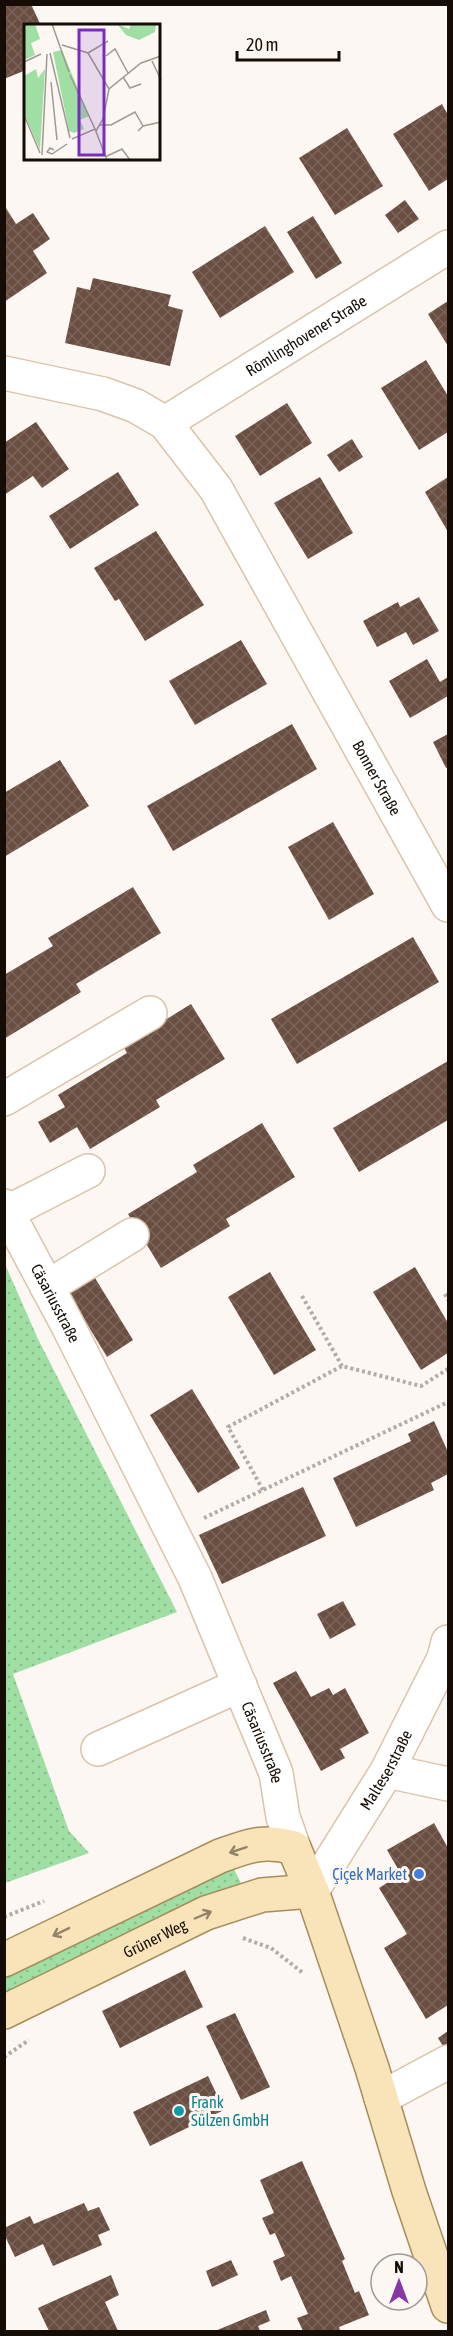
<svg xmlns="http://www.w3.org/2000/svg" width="453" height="2336" font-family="'Asap Condensed',sans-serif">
<defs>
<pattern id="grass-dots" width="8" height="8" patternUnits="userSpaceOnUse" patternTransform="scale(1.5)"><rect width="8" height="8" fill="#a0dfa4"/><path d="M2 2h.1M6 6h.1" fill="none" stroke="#89be8c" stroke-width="1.8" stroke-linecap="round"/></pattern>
<pattern id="building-cross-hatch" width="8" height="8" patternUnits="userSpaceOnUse" patternTransform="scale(1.5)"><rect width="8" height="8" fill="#6a4e41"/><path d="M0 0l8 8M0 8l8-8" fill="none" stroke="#7a6358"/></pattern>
</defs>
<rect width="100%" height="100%" fill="#fcf7f2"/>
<!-- grass -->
<g fill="url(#grass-dots)">
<polygon points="5,1264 38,1339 177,1612 13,1674 69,1831 89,1853 5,1883"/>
<polygon points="233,1867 242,1885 5,1998 5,1972"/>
</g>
<!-- building -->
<g fill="url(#building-cross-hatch)">
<polygon points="4,4 31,4 41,26 26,26 26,70 4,79"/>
<polygon points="442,104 448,115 448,179 429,191 393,134"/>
<polygon points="347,128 383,186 335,215 299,158"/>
<polygon points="405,200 419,219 398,233 385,215"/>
<polygon points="6,208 16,224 33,213 50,239 33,251 47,273 4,302"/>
<polygon points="313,216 342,263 316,279 287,232"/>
<polygon points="265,226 294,272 220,318 192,272"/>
<polygon points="93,278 171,295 168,306 183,310 170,366 65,343 77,287 90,290"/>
<polygon points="448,301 448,346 428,314"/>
<polygon points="426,360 448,396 448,432 419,450 381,388"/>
<polygon points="287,403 312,443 260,476 235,436"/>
<polygon points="36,422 69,469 42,488 33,476 4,495 4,443"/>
<polygon points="352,439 363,457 339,472 327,455"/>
<polygon points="118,472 139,505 70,549 49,516"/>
<polygon points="320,477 353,533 308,559 274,503"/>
<polygon points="448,477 448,532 425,492"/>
<polygon points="156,531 204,605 145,641 119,599 115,601 94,568"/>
<polygon points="419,597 439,631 413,645 406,632 377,647 363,621 398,602 400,607"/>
<polygon points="241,640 267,684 195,725 169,681"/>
<polygon points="427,659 440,682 448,677 448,696 410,718 389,681"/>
<polygon points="292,724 317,769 173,851 147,806"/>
<polygon points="448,734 448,767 446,768 433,742"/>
<polygon points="60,760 89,806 4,857 4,793"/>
<polygon points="333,822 374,894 329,920 288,847"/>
<polygon points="133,887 161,933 76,984 81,992 4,1039 4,975 53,946 48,938"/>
<polygon points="413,937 439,982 297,1064 271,1019"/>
<polygon points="191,1004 225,1059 156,1100 160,1107 90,1149 77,1127 50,1143 38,1122 65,1107 58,1095 127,1053 123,1046"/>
<polygon points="448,1061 448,1120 359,1172 333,1128"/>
<polygon points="262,1123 295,1177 226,1219 230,1226 161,1268 128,1214 197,1172 193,1165"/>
<polygon points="415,1267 448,1323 448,1353 421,1370 373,1292"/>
<polygon points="270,1272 316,1350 274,1375 228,1297"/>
<polygon points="95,1278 133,1340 107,1357 69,1294"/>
<polygon points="192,1389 240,1468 198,1493 150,1415"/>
<polygon points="434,1421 448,1452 448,1474 431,1483 434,1490 356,1527 333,1478 411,1441 408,1434"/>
<polygon points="303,1487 326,1536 222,1584 199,1535"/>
<polygon points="343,1601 356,1625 330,1639 317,1614"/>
<polygon points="296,1671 311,1697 329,1688 333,1695 345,1688 369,1733 340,1749 345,1758 321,1771 273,1683"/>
<polygon points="434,1823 448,1848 448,2005 426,2019 384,1948 407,1934 379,1888 401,1874 387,1850"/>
<polygon points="185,1970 203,2007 120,2048 102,2011"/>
<polygon points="235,2013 270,2087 241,2100 206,2026"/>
<polygon points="448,2031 448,2049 446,2051 438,2038"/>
<polygon points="208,2076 224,2110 150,2146 133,2112"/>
<polygon points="302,2161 345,2259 342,2261 355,2293 359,2291 369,2315 339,2327 340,2331 303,2331 297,2318 308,2314 291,2276 281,2281 273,2261 285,2256 275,2233 270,2235 262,2218 274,2213 260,2180"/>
<polygon points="84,2203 88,2211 99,2207 110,2230 98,2235 102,2245 53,2266 43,2244 15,2257 4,2234 4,2228 30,2216 34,2224"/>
<polygon points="231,2260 238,2275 212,2287 206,2271"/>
<polygon points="111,2275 119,2295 105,2302 118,2331 49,2331 38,2308"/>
<polygon points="266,2310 270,2321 258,2326 260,2331 215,2331"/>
</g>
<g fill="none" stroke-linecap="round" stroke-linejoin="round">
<!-- minor casing -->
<g stroke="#dac3aa" stroke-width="36">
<g id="minor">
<path id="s1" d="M4,373L103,394L136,406L165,423L216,489L448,905"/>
<path id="s2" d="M165,423L448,247"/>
<polyline points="4,1099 150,1013"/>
<path id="s3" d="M4,1206L67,1324L195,1578L276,1773L283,1817L294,1848"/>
<polyline points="8,1212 88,1171"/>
<polyline points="47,1287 132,1235"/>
<polyline points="98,1749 240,1685"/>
<polyline points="387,1771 448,1784"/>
<path id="s4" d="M312,1891L387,1771L444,1658L448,1642"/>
<polyline points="381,2098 448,2062"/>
</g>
</g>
<!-- major casing -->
<g stroke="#a78d5c" stroke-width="36">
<g id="major">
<path d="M4,1960L220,1856C248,1846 264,1839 294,1848L312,1891L372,2068L409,2191L448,2306"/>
<path id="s5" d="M4,2012L206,1913L262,1895L312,1891"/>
</g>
</g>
<!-- path -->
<g stroke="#b2aca6" stroke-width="4" stroke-dasharray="3 3" stroke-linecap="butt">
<polyline points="445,1294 448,1300"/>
<polyline points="302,1296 342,1366"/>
<polyline points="263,1490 228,1427 342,1366 421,1386 448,1369"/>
<polyline points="204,1518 448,1402"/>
<polyline points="4,1917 44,1901"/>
<polyline points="243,1938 271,1948 303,1973"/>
<polyline points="4,2057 29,2040"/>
</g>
<!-- minor -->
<use href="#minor" stroke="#fff" stroke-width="33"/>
<!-- major -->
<use href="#major" stroke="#f9e4b9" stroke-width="33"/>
</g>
<!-- one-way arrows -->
<defs><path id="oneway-shaft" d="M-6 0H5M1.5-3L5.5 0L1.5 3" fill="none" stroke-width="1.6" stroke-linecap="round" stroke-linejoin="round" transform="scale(1.5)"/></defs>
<g stroke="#928368">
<use href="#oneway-shaft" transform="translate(238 1850) rotate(161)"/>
<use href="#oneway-shaft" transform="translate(203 1915) rotate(-23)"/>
<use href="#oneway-shaft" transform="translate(61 1932) rotate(154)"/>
</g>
<!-- markers -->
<circle fill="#3f7fe0" stroke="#fcf7f2" stroke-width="2" cx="419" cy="1874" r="6"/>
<circle fill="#0f9aa8" stroke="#fcf7f2" stroke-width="2" cx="179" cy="2111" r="6"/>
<g text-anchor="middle" stroke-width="6" stroke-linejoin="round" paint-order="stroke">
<!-- street labels -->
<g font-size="16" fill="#150d05" stroke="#fcf7f2">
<text dy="6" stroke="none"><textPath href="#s2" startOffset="166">Römlinghovener Straße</textPath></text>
<text dy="6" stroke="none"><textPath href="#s1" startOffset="584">Bonner Straße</textPath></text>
<text dy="6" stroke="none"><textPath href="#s3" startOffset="110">Cäsariusstraße</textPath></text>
<text dy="6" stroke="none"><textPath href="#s3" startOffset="596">Cäsariusstraße</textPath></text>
<text dy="6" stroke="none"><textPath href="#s4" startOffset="142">Malteserstraße</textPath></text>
<text dy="6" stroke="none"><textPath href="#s5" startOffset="168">Grüner Weg</textPath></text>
</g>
<!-- shop labels -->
<g font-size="16" fill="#366cbe" stroke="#fcf7f2" text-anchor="end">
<text x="407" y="1880">Çiçek Market</text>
</g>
<!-- culture labels -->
<g font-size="16" fill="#0d838f" stroke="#fcf7f2" text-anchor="start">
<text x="191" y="2108">Frank<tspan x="191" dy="18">Sülzen GmbH</tspan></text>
</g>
</g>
<!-- overview -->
<g transform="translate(24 24)">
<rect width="136" height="136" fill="#fcf7f2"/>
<path d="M93,0L105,5L107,0H132L131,8L115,16L102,11ZM38,26L65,92L56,96L60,105L50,109L45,107L29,28ZM12,45L14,54L21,45L16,126L0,89V52Z" fill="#a0dfa4"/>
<path d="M0,0H11L16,15L7,19L11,31L0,36Z" fill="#a0dfa4"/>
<path fill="none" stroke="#a09993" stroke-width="1.5" d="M28,0L45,48M38,21L64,29L85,65M26,29L46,114M64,29L84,17M82,32L91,25L104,49M128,37L137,56M0,38L17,30M46,51L71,105M99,53L106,64L117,60M27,58L33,116M0,91L16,129M76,101H87L111,88L119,102L114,107M119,102L137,98M72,107L79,95L85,65L117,39L137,32M48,115L71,105L83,136M30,126L26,124L23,128L28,130L43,120M18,131L23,30M81,133L98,125L106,136"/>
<path fill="#7b2cbf" fill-opacity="0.15" stroke="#7b2cbf" stroke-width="3" d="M55,6H80V131H55Z"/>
<rect width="136" height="136" fill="none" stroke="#150d05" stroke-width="3"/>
</g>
<!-- border -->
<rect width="453" height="2336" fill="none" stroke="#150d05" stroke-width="12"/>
<!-- north arrow -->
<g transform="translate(399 2282)"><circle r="28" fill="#fcf7f2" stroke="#a09993" stroke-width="1.5"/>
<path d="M0-4.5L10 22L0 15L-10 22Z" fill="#8736a5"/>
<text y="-9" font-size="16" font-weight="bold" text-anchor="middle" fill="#150d05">N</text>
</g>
<!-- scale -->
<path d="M237 51v9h102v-9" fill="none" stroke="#150d05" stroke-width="3"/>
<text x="246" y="51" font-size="18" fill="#150d05" stroke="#fcf7f2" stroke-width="4.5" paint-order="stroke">20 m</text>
</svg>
